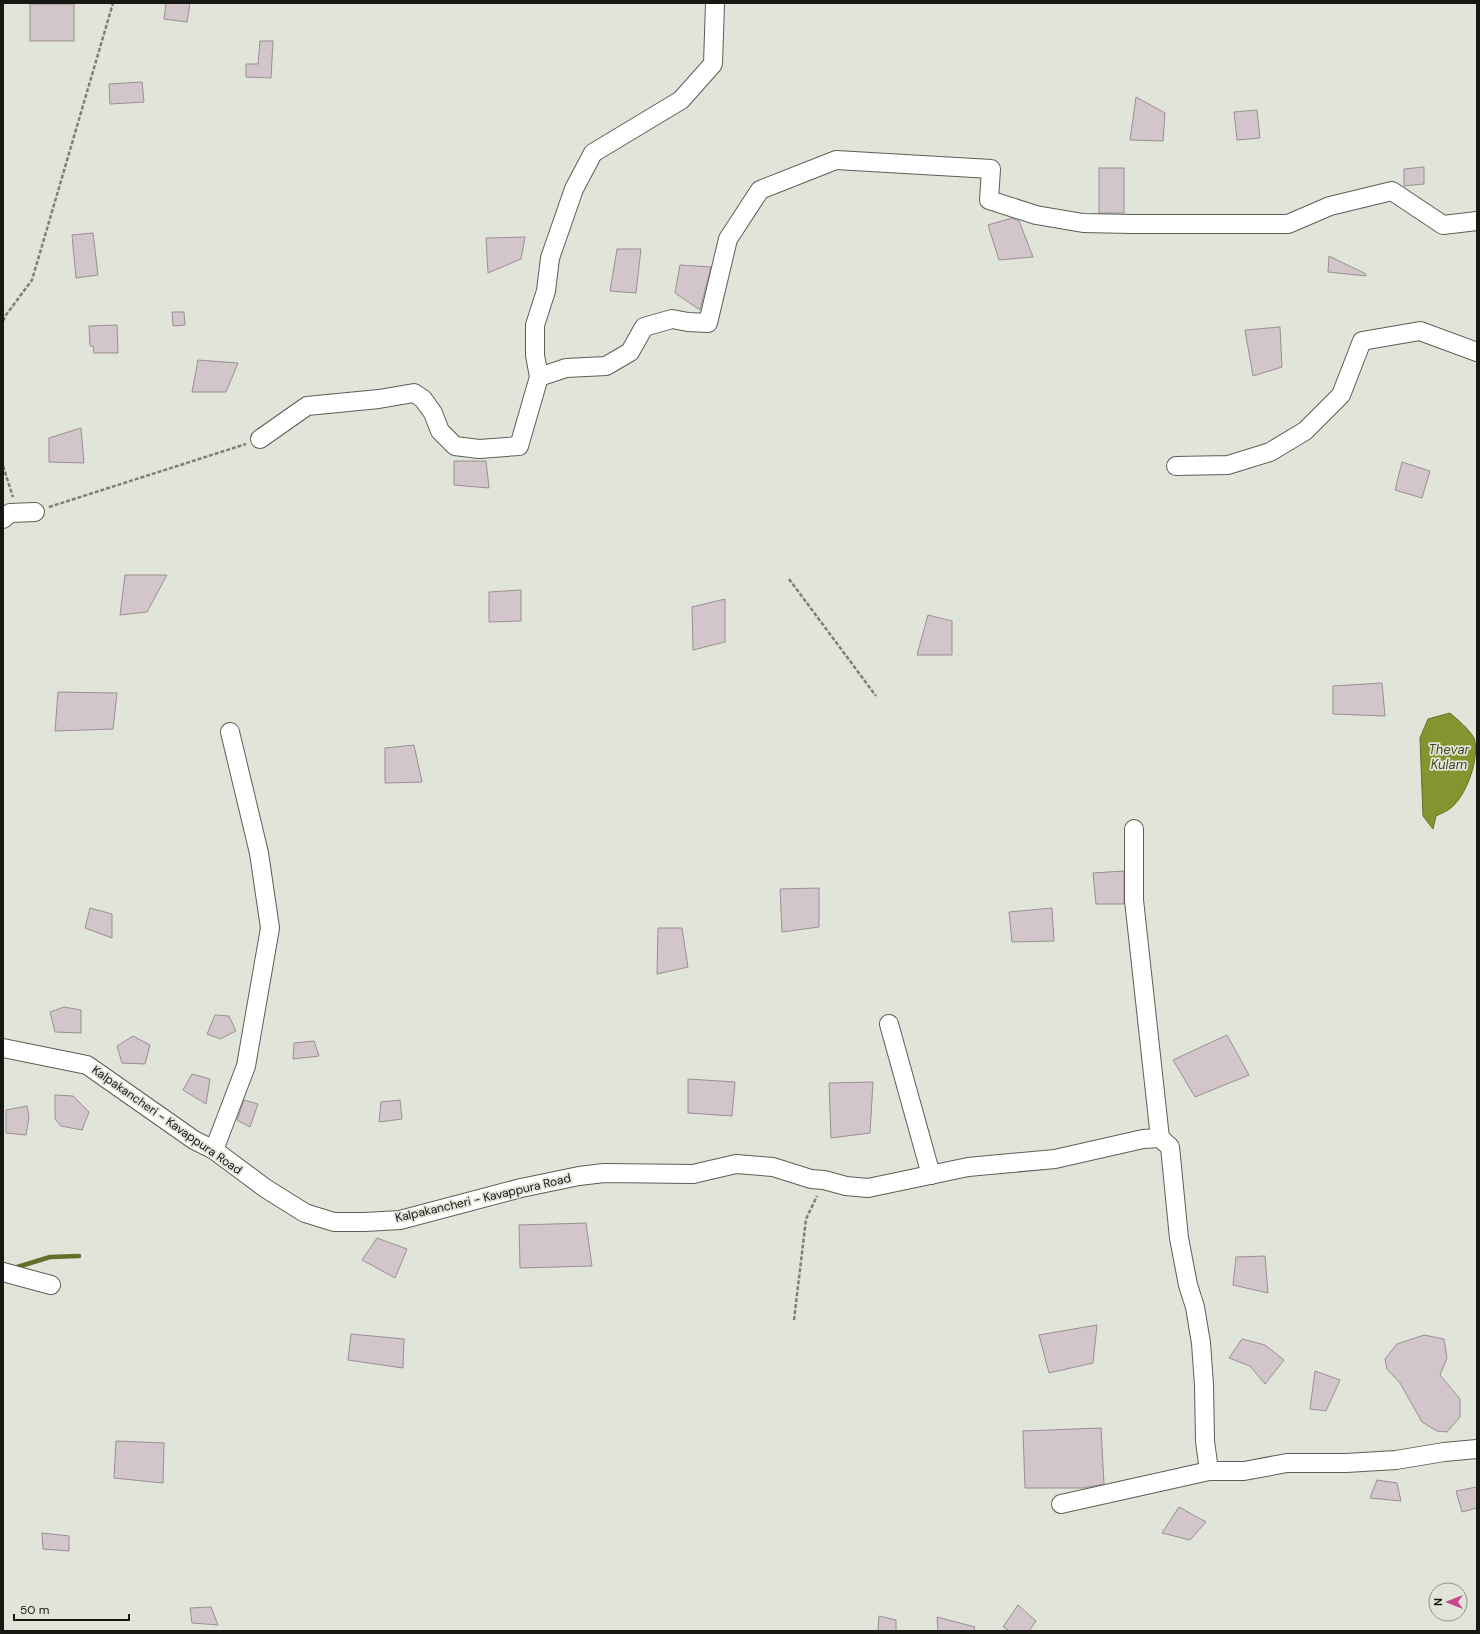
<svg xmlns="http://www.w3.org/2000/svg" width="1480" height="1634" font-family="'DM Sans',sans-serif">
<rect width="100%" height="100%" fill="#e1e4d8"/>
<!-- water -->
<path fill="#849530" stroke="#637028" d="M1450,713C1458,720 1468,728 1474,738C1480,756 1468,791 1454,805C1450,810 1442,813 1436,816L1433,829L1423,816L1420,738L1428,719Z"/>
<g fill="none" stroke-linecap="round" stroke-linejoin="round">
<!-- stream -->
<polyline stroke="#637028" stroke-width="4.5" points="14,1268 50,1257 79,1256"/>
</g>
<!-- building -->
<g fill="#d2c6cb" stroke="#9a8f94">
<polygon points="166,3 190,3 187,22 164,19"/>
<rect x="30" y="4" width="44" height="37"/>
<polygon points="260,41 273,41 271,78 246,77 246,64 258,64"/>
<polygon points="142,82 144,102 110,104 109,84"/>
<polygon points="1136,97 1165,113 1163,141 1130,140"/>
<polygon points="1257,110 1260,138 1237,140 1234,112"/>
<polygon points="1424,167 1424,184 1404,186 1404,169"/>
<rect x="1099" y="168" width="25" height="45"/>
<polygon points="1012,218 1019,221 1033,257 999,260 988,225"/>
<polygon points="93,233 98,275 76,278 72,235"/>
<polygon points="525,237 521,259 488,273 486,238"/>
<polygon points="617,249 641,249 636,293 610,291"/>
<polygon points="1329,256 1366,274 1366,276 1328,272"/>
<polygon points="680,265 711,267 700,310 675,293"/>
<polygon points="172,312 184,312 185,325 173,326"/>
<polygon points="117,325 118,353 94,353 93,346 90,346 89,326"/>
<polygon points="1280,327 1282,367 1253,376 1245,330"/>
<polygon points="198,360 238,363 226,392 192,392"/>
<polygon points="81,428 84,463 49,462 49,438"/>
<polygon points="454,461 486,461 489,488 454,485"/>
<polygon points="1402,462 1430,471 1422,498 1395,490"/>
<polygon points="125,575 167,575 147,612 120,615"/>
<polygon points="521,590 521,621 489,622 489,592"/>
<polygon points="725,599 725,642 693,650 692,607"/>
<polygon points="928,615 952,621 952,655 917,655"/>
<polygon points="1382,683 1385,716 1333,714 1333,686"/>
<polygon points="58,692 117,693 113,729 55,731"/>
<polygon points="414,745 422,782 385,783 385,748"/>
<polygon points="1124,871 1124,904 1096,904 1093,873"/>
<polygon points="819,888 819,927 782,932 780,889"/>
<polygon points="90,908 112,914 112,938 85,928"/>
<polygon points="1052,908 1054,941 1012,942 1009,912"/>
<polygon points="658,928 682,928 688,967 657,974"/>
<polygon points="64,1007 81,1010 81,1033 55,1032 50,1012"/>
<polygon points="215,1015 229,1016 236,1031 220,1039 207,1034"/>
<polygon points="1227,1035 1249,1075 1195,1097 1173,1060"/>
<polygon points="133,1036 150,1045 145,1064 122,1063 117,1046"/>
<polygon points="314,1041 319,1056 293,1059 294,1043"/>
<polygon points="192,1074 210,1079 206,1104 183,1090"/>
<polygon points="688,1079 735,1082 732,1116 688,1113"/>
<polygon points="873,1082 870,1133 831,1138 829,1083"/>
<polygon points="55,1095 73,1096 89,1112 82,1130 61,1126 55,1119"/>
<polygon points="244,1100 258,1104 250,1127 237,1120"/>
<polygon points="400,1100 402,1119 379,1122 381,1102"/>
<polygon points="27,1106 29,1117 26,1135 6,1133 6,1110"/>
<polygon points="586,1223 592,1266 520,1268 519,1225"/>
<polygon points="377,1238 407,1249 395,1278 362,1260"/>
<polygon points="1265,1256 1268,1293 1233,1285 1236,1257"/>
<polygon points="1097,1325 1093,1363 1049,1373 1039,1335"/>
<polygon points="351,1334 404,1339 403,1368 348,1360"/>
<polygon points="1424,1335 1444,1339 1447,1358 1440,1375 1460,1399 1460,1417 1447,1432 1437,1431 1422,1422 1400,1383 1387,1369 1385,1359 1397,1344"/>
<polygon points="1242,1339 1265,1345 1284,1360 1265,1384 1250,1366 1229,1358"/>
<polygon points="1315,1371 1340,1380 1326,1411 1310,1409"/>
<polygon points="1101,1428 1104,1484 1083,1488 1025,1488 1023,1431"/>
<polygon points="116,1441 164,1443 163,1483 114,1478"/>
<polygon points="1377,1480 1397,1483 1401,1501 1370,1498"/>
<polygon points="1477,1487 1477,1508 1462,1512 1456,1491"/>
<polygon points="1179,1507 1206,1522 1190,1540 1162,1533"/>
<polygon points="42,1533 69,1536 69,1551 43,1549"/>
<polygon points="1018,1605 1036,1621 1029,1631 1010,1631 1003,1627"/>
<polygon points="211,1607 218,1625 192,1623 190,1608"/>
<polygon points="879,1616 896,1620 896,1631 878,1631"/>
<polygon points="937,1617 975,1627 974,1631 938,1631"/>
</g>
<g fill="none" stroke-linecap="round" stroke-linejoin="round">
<!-- street casing -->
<g stroke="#5c5f55" stroke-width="20">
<g id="street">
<polyline points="539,377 566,368 606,366 630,352 644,327 672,319 688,322 708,323 728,239 760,190 836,160 991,169 989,200 1036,215 1083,223 1132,224 1288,224 1330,206 1392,191 1443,225 1477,221"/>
<polyline points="260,439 307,406 379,399 414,393 423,399 433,413 440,431 455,446 479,449 519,446 539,377 535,355 535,325 546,291 550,258 574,189 593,153 681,100 713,64 715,3"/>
<polyline points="1176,466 1228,465 1270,452 1305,431 1341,395 1362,341 1420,331 1477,352"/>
<polyline points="3,519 10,513 35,512"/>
<polyline points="1134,829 1134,900 1160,1138"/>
<polyline points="889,1024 931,1175"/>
<polyline points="3,1048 87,1065 194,1140 214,1150 265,1188 305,1213 334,1222 365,1222 400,1220 521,1188 579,1176 604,1173 693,1174 736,1164 773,1167 811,1179 824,1180 846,1186 868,1188 968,1167 1055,1159 1143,1139 1160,1138 1170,1147 1179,1238 1188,1285 1195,1307 1201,1343 1204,1385 1205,1441 1209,1471 1244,1471 1287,1463 1346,1463 1396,1460 1444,1452 1477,1449"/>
<polyline points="214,1150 246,1066 270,928 259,853 230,732"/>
<polyline points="3,1272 51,1285"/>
<polyline points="1061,1504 1209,1471"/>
</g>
</g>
<!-- path -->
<g stroke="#7e8078" stroke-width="2.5" stroke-dasharray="4 2" stroke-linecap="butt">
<polyline points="3,321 6,315 32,280 113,3"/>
<polyline points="3,466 13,497"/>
<polyline points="49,507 246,444"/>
<polyline points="789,579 876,696"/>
<polyline points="794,1320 806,1219 817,1196"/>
</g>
<!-- street -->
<use href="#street" stroke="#fff" stroke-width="18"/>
</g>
<g text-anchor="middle" stroke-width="3.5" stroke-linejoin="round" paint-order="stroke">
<!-- street labels -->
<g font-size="12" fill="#171814" stroke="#e1e4d8">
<text transform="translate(167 1120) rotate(35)" y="4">Kalpakancheri - Kavappura Road</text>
<text transform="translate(483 1198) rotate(-13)" y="4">Kalpakancheri - Kavappura Road</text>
</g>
<!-- water labels -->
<g font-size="13" font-style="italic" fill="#3f471e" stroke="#e1e4d8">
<text x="1449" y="754">Thevar<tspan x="1449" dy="15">Kulam</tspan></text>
</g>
</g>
<!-- border -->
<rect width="1480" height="1634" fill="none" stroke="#171814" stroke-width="8"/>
<!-- north arrow -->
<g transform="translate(1448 1602) rotate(270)"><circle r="19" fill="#e1e4d8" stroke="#90928a"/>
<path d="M0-3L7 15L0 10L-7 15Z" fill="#c9478f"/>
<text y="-6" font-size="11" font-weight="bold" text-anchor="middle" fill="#171814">N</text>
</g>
<!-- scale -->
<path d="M14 1614v6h115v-6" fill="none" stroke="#171814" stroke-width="2"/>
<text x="20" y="1614" font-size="12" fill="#171814" stroke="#e1e4d8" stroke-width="3" paint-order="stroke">50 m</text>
</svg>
